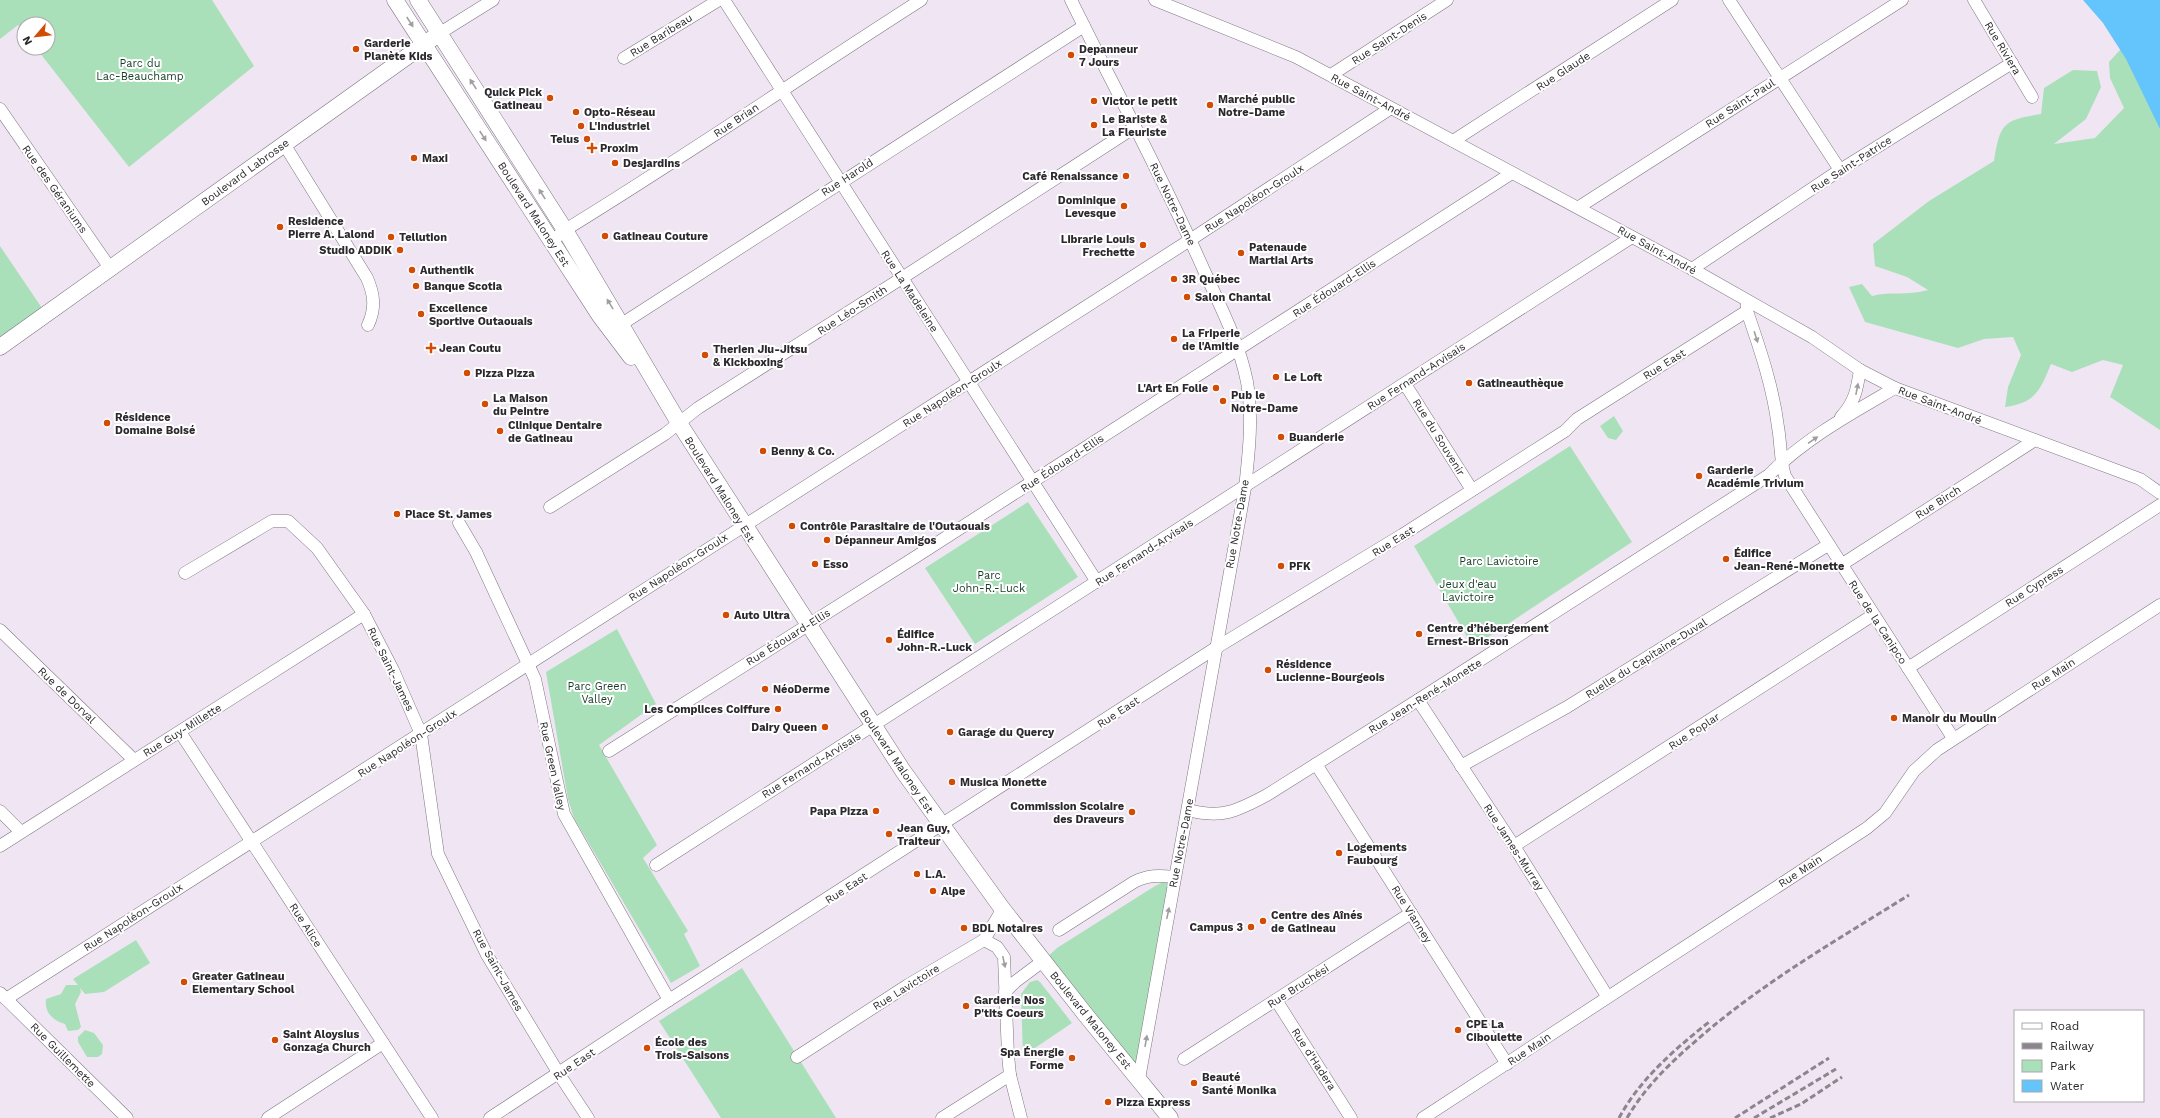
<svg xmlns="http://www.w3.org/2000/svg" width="2160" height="1118" font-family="'Work Sans',sans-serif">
<rect width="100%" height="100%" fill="#f0e6f3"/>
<!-- green -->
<g fill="#a9e0b9">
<polygon points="0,0 212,0 254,66 129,167 36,48 48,48 48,24 24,24 24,32 18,25 0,39"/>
<path d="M2130,39L2160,111V430L2110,397L2123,365L2103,360L2072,372L2051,364C2040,391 2035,403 2005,407L2008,387L2021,355L2013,337L1984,339L1958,348L1865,322L1849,287L1862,284L1872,296C1892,291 1907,296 1928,290L1907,277L1875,266L1873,244L1929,201L1994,161C2000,123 2003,120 2041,114L2044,88L2073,70L2097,71L2101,87L2086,119L2054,144L2095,138L2124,108L2110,78L2109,62Z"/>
<polygon points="0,246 46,314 0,347"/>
<polygon points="1614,416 1623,431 1616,440 1608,438 1600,426"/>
<polygon points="1570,446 1632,542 1473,647 1414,546"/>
<polygon points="1028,502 1078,577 975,644 925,568"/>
<polygon points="617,629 656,704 599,745 657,845 643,858 688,931 684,934 700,966 671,983 574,818 568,799 546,672"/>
<polygon points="1174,877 1139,1079 1043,961 1057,948 1155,886"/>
<path d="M136,940L150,963L104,992L85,994L80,988L81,992L75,1004L81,1027L78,1030L68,1031L65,1024C54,1021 44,1013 46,999L61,994L66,985H78L73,979Z"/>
<polygon points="742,968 836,1118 721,1118 659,1021"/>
<polygon points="1037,980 1040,982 1072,1023 1023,1056 1021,994 1030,982"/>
<polygon points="85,1030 94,1033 103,1045 102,1054 98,1057 87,1057 78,1042 78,1037"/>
</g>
<!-- water -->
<polygon fill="#64c5fc" points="2083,0 2160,0 2160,129 2126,59 2103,23"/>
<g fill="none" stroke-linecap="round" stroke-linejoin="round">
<!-- minor casing -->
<g stroke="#7e7581" stroke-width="13">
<g id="minor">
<polyline points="724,0 1097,582"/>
<path d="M1071,0C1115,89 1162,176 1202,266C1219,304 1239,341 1247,382C1253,417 1249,452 1245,488L1139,1079"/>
<polyline points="1155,0 1296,57 1692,269 1812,337 1860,370 1895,388 2140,479 2160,493"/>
<polyline points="1729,0 1840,170"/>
<polyline points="1974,0 2032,97"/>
<polyline points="440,33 493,0"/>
<polyline points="624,58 719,0"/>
<polyline points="1331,75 1447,0"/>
<polyline points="0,109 110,268"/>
<polyline points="1453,141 1672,0"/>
<path d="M284,144L367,278C374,294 376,308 368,325"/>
<polyline points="1579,207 1902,0"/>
<path d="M552,241L565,230C686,156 802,76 921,0"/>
<polyline points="1692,269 1840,170 2012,63"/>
<path d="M1747,303V311C1760,349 1773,387 1778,427C1781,444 1780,460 1785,476L1953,738"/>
<polyline points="614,329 1084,26"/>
<polyline points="1405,384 1472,490"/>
<path d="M1841,417C1855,402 1857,389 1860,370"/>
<polyline points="550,507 665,434 698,408 902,278 1135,127"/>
<polyline points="459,523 476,552 535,679 564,814 669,1000"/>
<polyline points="1841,565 2035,440"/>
<polyline points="185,573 272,521 288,521 317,548 364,614 393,670 421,734 438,854 487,955 559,1074 588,1118"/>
<polyline points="0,630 134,760"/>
<polyline points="1908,668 2160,505"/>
<polyline points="1418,700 1514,846 1607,996"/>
<polyline points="180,732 432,1118"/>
<polyline points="609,751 917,556 1512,173"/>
<polyline points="1316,764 1507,1064"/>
<polyline points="1461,766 1567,707 1828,545"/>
<path d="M1188,810C1222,819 1237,811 1267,795L1418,700L1769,475C1804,439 1852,413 1895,388"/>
<polyline points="0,811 21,832"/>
<polyline points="0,846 364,614"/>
<polyline points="1514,846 1873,615"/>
<polyline points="656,865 1632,237"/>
<path d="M1059,930L1134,882C1148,875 1158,875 1174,877"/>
<polyline points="984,940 997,947 1004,957 1008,1055 1010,1075 1021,1118"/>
<polyline points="1005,992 1015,982 1043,961"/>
<polyline points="0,993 127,1118"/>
<polyline points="6,999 1190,240 1391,108"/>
<polyline points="1276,1000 1351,1118"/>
<polyline points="797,1057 908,985 984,940 999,915 1001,907"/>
<polyline points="1184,1059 1411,913"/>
<polyline points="268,1118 383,1043"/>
<polyline points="490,1118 669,1000 1214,649 1402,535 1565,431 1577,419 1747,311"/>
<polyline points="942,1118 1010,1075"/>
<polyline points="1423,1118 1867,828 1885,813 1914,771 1937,750 2160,605"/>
</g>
</g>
<!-- major casing -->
<g stroke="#7e7581" stroke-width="17">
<g id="major">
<polyline points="395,0 600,316 631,357"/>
<polyline points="418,0 565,230 679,423 903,771 1001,907 1085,1014 1170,1118"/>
<polyline points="0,347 440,33"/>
</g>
</g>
<!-- minor -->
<use href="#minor" stroke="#fff" stroke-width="12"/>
<!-- major -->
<use href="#major" stroke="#fff" stroke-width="16"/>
<!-- rail -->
<g stroke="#8c858e" stroke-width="3" stroke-dasharray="6 3" stroke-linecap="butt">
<path d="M1619,1118C1640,1079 1675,1049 1709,1022"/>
<path d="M1627,1118C1645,1087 1671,1062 1698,1039C1762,983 1837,940 1909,895"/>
<polyline points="1735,1118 1829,1058"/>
<polyline points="1754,1118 1836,1069"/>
<polyline points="1770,1118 1801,1104 1842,1077"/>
</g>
</g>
<!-- one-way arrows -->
<defs><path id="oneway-solid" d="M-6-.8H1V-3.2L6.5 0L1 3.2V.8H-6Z"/></defs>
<g fill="#a09ea0">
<use href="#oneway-solid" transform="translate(410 22) rotate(57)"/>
<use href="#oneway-solid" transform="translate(473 84) rotate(-123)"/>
<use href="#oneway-solid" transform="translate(483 136) rotate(57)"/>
<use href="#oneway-solid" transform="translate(542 194) rotate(-122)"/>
<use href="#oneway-solid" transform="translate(610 304) rotate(-121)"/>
<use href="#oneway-solid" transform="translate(1756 337) rotate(72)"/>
<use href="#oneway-solid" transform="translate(1857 389) rotate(-79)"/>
<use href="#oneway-solid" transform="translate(1813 440) rotate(-34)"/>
<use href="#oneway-solid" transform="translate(1168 913) rotate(-78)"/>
<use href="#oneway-solid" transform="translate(1004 962) rotate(78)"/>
<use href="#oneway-solid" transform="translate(1146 1041) rotate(-80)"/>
</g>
<!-- markers -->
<g fill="#d14d05" stroke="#fff" stroke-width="1.5">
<circle cx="356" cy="49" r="4"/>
<circle cx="1071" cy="55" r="4"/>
<circle cx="550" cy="98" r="4"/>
<circle cx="1094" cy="101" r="4"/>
<circle cx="1210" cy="105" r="4"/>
<circle cx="576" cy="112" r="4"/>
<circle cx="1094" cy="125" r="4"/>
<circle cx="581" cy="126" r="4"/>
<circle cx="587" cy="139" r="4"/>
<path d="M590 142h4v4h4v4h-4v4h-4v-4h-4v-4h4z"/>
<circle cx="414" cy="158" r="4"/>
<circle cx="615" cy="163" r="4"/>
<circle cx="1126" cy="176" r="4"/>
<circle cx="1124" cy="206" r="4"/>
<circle cx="280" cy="227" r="4"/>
<circle cx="605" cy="236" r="4"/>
<circle cx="391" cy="237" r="4"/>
<circle cx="1143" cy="245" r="4"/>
<circle cx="400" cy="250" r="4"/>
<circle cx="1241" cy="253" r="4"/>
<circle cx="412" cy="270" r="4"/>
<circle cx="1174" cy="279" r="4"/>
<circle cx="416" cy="286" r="4"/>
<circle cx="1187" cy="297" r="4"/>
<circle cx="421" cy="314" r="4"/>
<circle cx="1174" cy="339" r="4"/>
<path d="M429 342h4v4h4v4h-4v4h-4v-4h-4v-4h4z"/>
<circle cx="705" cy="355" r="4"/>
<circle cx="467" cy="373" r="4"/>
<circle cx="1276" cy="377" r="4"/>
<circle cx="1469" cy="383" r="4"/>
<circle cx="1216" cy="388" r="4"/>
<circle cx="1223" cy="401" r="4"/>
<circle cx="485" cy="404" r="4"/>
<circle cx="107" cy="423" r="4"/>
<circle cx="500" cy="431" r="4"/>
<circle cx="1281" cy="437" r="4"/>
<circle cx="763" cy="451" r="4"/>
<circle cx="1699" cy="476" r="4"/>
<circle cx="397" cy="514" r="4"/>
<circle cx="792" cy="526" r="4"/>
<circle cx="827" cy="540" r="4"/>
<circle cx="1726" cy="559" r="4"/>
<circle cx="815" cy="564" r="4"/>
<circle cx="1281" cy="566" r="4"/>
<circle cx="726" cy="615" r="4"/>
<circle cx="1419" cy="634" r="4"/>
<circle cx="889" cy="640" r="4"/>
<circle cx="1268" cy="670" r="4"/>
<circle cx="765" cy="689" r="4"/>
<circle cx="778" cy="709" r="4"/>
<circle cx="1894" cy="718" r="4"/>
<circle cx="825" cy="727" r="4"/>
<circle cx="950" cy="732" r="4"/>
<circle cx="952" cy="782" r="4"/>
<circle cx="876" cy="811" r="4"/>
<circle cx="1132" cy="812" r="4"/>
<circle cx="889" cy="834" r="4"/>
<circle cx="1339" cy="853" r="4"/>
<circle cx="917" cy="874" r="4"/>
<circle cx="933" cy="891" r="4"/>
<circle cx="1263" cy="921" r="4"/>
<circle cx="1251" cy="927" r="4"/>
<circle cx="964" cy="928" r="4"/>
<circle cx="184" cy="982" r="4"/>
<circle cx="966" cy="1006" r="4"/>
<circle cx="1458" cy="1030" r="4"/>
<circle cx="275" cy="1040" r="4"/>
<circle cx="647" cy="1048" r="4"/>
<circle cx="1072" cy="1058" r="4"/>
<circle cx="1194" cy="1083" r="4"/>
<circle cx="1108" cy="1102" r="4"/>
</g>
<g text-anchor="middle" stroke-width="4" stroke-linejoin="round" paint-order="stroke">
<!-- street labels -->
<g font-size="11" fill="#2c282d" stroke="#fff">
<text transform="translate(661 35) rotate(-32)" y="4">Rue Baribeau</text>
<text transform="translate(1389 38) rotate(-33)" y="4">Rue Saint-Denis</text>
<text transform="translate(2003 48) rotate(59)" y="4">Rue Riviera</text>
<text transform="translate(1563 71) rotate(-33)" y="4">Rue Glaude</text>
<text transform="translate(1371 97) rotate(28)" y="4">Rue Saint-André</text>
<text transform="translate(1740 103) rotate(-33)" y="4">Rue Saint-Paul</text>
<text transform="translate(736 120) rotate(-34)" y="4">Rue Brian</text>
<text transform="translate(1851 164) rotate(-33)" y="4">Rue Saint-Patrice</text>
<text transform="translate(245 172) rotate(-36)" y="4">Boulevard Labrosse</text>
<text transform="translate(847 177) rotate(-33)" y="4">Rue Harold</text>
<text transform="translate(55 189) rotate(55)" y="4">Rue des Géraniums</text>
<text transform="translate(1254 198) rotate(-33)" y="4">Rue Napoléon-Groulx</text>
<text transform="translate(1173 204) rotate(64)" y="4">Rue Notre-Dame</text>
<text transform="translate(534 214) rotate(57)" y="4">Boulevard Maloney Est</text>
<text transform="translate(1657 250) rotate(29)" y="4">Rue Saint-André</text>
<text transform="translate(1334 288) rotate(-33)" y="4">Rue Édouard-Ellis</text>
<text transform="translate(910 291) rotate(57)" y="4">Rue La Madeleine</text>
<text transform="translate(852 310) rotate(-33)" y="4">Rue Léo-Smith</text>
<text transform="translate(1664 364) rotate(-32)" y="4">Rue East</text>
<text transform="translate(1416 376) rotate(-33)" y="4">Rue Fernand-Arvisais</text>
<text transform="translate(952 393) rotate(-33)" y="4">Rue Napoléon-Groulx</text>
<text transform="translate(1940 405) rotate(21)" y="4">Rue Saint-André</text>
<text transform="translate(1439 437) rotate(58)" y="4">Rue du Souvenir</text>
<text transform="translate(1062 463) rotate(-33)" y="4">Rue Édouard-Ellis</text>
<text transform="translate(720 489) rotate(58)" y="4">Boulevard Maloney Est</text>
<text transform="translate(1938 502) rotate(-33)" y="4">Rue Birch</text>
<text transform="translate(1237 524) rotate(-80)" y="4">Rue Notre-Dame</text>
<text transform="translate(1393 541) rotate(-32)" y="4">Rue East</text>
<text transform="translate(1144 552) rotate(-33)" y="4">Rue Fernand-Arvisais</text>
<text transform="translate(678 567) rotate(-33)" y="4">Rue Napoléon-Groulx</text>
<text transform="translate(2034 586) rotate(-33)" y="4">Rue Cypress</text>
<text transform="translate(1878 622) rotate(57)" y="4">Rue de la Canipco</text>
<text transform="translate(788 637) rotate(-32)" y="4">Rue Édouard-Ellis</text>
<text transform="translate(1646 658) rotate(-32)" y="4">Ruelle du Capitaine-Duval</text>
<text transform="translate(391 669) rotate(64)" y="4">Rue Saint-James</text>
<text transform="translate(2053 674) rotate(-33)" y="4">Rue Main</text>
<text transform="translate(67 695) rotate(44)" y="4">Rue de Dorval</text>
<text transform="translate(1425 696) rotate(-32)" y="4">Rue Jean-René-Monette</text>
<text transform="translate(1118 712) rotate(-33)" y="4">Rue East</text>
<text transform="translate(182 730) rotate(-32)" y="4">Rue Guy-Millette</text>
<text transform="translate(1694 731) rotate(-33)" y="4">Rue Poplar</text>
<text transform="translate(407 743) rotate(-33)" y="4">Rue Napoléon-Groulx</text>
<text transform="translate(897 761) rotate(56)" y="4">Boulevard Maloney Est</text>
<text transform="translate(811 765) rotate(-32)" y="4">Rue Fernand-Arvisais</text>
<text transform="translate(553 766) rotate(78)" y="4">Rue Green Valley</text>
<text transform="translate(1181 843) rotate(-79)" y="4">Rue Notre-Dame</text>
<text transform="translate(1514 847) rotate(57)" y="4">Rue James-Murray</text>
<text transform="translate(1800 871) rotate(-33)" y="4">Rue Main</text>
<text transform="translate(846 888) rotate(-33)" y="4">Rue East</text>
<text transform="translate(1412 914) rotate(58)" y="4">Rue Vianney</text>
<text transform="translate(133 917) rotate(-33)" y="4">Rue Napoléon-Groulx</text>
<text transform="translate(306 925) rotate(57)" y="4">Rue Alice</text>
<text transform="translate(498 970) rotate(61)" y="4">Rue Saint-James</text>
<text transform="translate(1298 986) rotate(-33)" y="4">Rue Bruchési</text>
<text transform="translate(906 987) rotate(-32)" y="4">Rue Lavictoire</text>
<text transform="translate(1091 1020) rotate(51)" y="4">Boulevard Maloney Est</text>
<text transform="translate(1529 1049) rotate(-34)" y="4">Rue Main</text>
<text transform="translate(63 1055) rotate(45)" y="4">Rue Guillemette</text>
<text transform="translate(1314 1059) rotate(57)" y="4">Rue d'Hadera</text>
<text transform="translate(574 1064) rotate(-34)" y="4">Rue East</text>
</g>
<!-- poi labels -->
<g font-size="11" font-weight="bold" fill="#2c282d" stroke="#fff" text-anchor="start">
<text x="364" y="47">Garderie<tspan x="364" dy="13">Planète Kids</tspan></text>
<text x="1079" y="53">Depanneur<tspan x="1079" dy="13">7 Jours</tspan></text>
<text x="542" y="96" text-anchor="end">Quick Pick<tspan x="542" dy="13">Gatineau</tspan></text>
<text x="1218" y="103">Marché public<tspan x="1218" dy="13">Notre-Dame</tspan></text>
<text x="1102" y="105">Victor le petit</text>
<text x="584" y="116">Opto-Réseau</text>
<text x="1102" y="123">Le Bariste &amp;<tspan x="1102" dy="13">La Fleuriste</tspan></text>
<text x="589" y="130">L'Industriel</text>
<text x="579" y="143" text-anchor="end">Telus</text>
<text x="600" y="152">Proxim</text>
<text x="422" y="162">Maxi</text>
<text x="623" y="167">Desjardins</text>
<text x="1118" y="180" text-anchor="end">Café Renaissance</text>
<text x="1116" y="204" text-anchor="end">Dominique<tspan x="1116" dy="13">Levesque</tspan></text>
<text x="288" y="225">Residence<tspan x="288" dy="13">Pierre A. Lalond</tspan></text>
<text x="613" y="240">Gatineau Couture</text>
<text x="399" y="241">Tellution</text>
<text x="1135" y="243" text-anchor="end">Librarie Louis<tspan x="1135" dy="13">Frechette</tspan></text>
<text x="1249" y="251">Patenaude<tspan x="1249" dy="13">Martial Arts</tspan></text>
<text x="392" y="254" text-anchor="end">Studio ADDIK</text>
<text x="420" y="274">Authentik</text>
<text x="1182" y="283">3R Québec</text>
<text x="424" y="290">Banque Scotia</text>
<text x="1195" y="301">Salon Chantal</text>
<text x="429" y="312">Excellence<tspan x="429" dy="13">Sportive Outaouais</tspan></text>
<text x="1182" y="337">La Friperie<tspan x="1182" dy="13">de l'Amitie</tspan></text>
<text x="439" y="352">Jean Coutu</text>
<text x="713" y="353">Therien Jiu-Jitsu<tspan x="713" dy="13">&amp; Kickboxing</tspan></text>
<text x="475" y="377">Pizza Pizza</text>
<text x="1284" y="381">Le Loft</text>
<text x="1477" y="387">Gatineauthèque</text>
<text x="1208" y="392" text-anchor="end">L'Art En Folie</text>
<text x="1231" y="399">Pub le<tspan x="1231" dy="13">Notre-Dame</tspan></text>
<text x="493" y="402">La Maison<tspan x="493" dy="13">du Peintre</tspan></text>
<text x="115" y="421">Résidence<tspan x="115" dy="13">Domaine Boisé</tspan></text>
<text x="508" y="429">Clinique Dentaire<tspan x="508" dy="13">de Gatineau</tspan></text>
<text x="1289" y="441">Buanderie</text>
<text x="771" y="455">Benny &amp; Co.</text>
<text x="1707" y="474">Garderie<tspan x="1707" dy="13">Académie Trivium</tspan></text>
<text x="405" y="518">Place St. James</text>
<text x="800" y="530">Contrôle Parasitaire de l'Outaouais</text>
<text x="835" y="544">Dépanneur Amigos</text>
<text x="1734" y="557">Édifice<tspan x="1734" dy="13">Jean-René-Monette</tspan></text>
<text x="823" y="568">Esso</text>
<text x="1289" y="570">PFK</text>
<text x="734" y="619">Auto Ultra</text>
<text x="1427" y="632">Centre d’hébergement<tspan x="1427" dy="13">Ernest-Brisson</tspan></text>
<text x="897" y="638">Édifice<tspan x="897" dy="13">John-R.-Luck</tspan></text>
<text x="1276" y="668">Résidence<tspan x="1276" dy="13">Lucienne-Bourgeois</tspan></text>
<text x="773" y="693">NéoDerme</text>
<text x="770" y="713" text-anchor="end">Les Complices Coiffure</text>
<text x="1902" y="722">Manoir du Moulin</text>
<text x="817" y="731" text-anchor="end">Dairy Queen</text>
<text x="958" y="736">Garage du Quercy</text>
<text x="960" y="786">Musica Monette</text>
<text x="1124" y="810" text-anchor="end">Commission Scolaire<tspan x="1124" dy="13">des Draveurs</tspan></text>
<text x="868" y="815" text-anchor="end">Papa Pizza</text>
<text x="897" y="832">Jean Guy,<tspan x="897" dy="13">Traiteur</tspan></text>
<text x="1347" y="851">Logements<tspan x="1347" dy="13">Faubourg</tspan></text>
<text x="925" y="878">L.A.</text>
<text x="941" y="895">Alpe</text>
<text x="1271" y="919">Centre des Aînés<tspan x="1271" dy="13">de Gatineau</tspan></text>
<text x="1243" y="931" text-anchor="end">Campus 3</text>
<text x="972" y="932">BDL Notaires</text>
<text x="192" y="980">Greater Gatineau<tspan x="192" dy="13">Elementary School</tspan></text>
<text x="974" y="1004">Garderie Nos<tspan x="974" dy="13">P'tits Coeurs</tspan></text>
<text x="1466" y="1028">CPE La<tspan x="1466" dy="13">Ciboulette</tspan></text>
<text x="283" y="1038">Saint Aloysius<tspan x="283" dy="13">Gonzaga Church</tspan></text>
<text x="655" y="1046">École des<tspan x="655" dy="13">Trois-Saisons</tspan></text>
<text x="1064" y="1056" text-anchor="end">Spa Énergie<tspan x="1064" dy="13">Forme</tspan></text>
<text x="1202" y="1081">Beauté<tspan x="1202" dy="13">Santé Monika</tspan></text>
<text x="1116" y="1106">Pizza Express</text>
</g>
<!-- park labels -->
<g font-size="11" fill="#173c25" stroke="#fff">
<text x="140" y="67">Parc du<tspan x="140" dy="13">Lac-Beauchamp</tspan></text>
<text x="1499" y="565">Parc Lavictoire</text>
<text x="989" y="579">Parc<tspan x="989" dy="13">John-R.-Luck</tspan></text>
<text x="1468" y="588">Jeux d'eau<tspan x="1468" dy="13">Lavictoire</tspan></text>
<text x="597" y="690">Parc Green<tspan x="597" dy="13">Valley</tspan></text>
</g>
</g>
<!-- legend -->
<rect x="2014" y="1010" width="130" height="92" fill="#ffffff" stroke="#aba9ab"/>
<rect x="2022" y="1023" width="20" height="6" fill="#ffffff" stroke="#aba9ab"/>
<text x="2050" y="1030" font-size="12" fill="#2c282d">Road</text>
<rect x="2022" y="1043" width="20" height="6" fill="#8c858e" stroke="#aba9ab"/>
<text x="2050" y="1050" font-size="12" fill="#2c282d">Railway</text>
<rect x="2022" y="1060" width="20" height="12" fill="#a9e0b9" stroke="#aba9ab"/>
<text x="2050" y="1070" font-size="12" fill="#2c282d">Park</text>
<rect x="2022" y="1080" width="20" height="12" fill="#64c5fc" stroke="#aba9ab"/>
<text x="2050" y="1090" font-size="12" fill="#2c282d">Water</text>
<!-- north arrow -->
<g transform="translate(36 36) rotate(242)"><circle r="19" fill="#ffffff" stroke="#aba9ab"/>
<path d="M0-3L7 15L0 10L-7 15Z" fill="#d14d05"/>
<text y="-6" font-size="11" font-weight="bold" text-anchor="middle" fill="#2c282d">N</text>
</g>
</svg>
